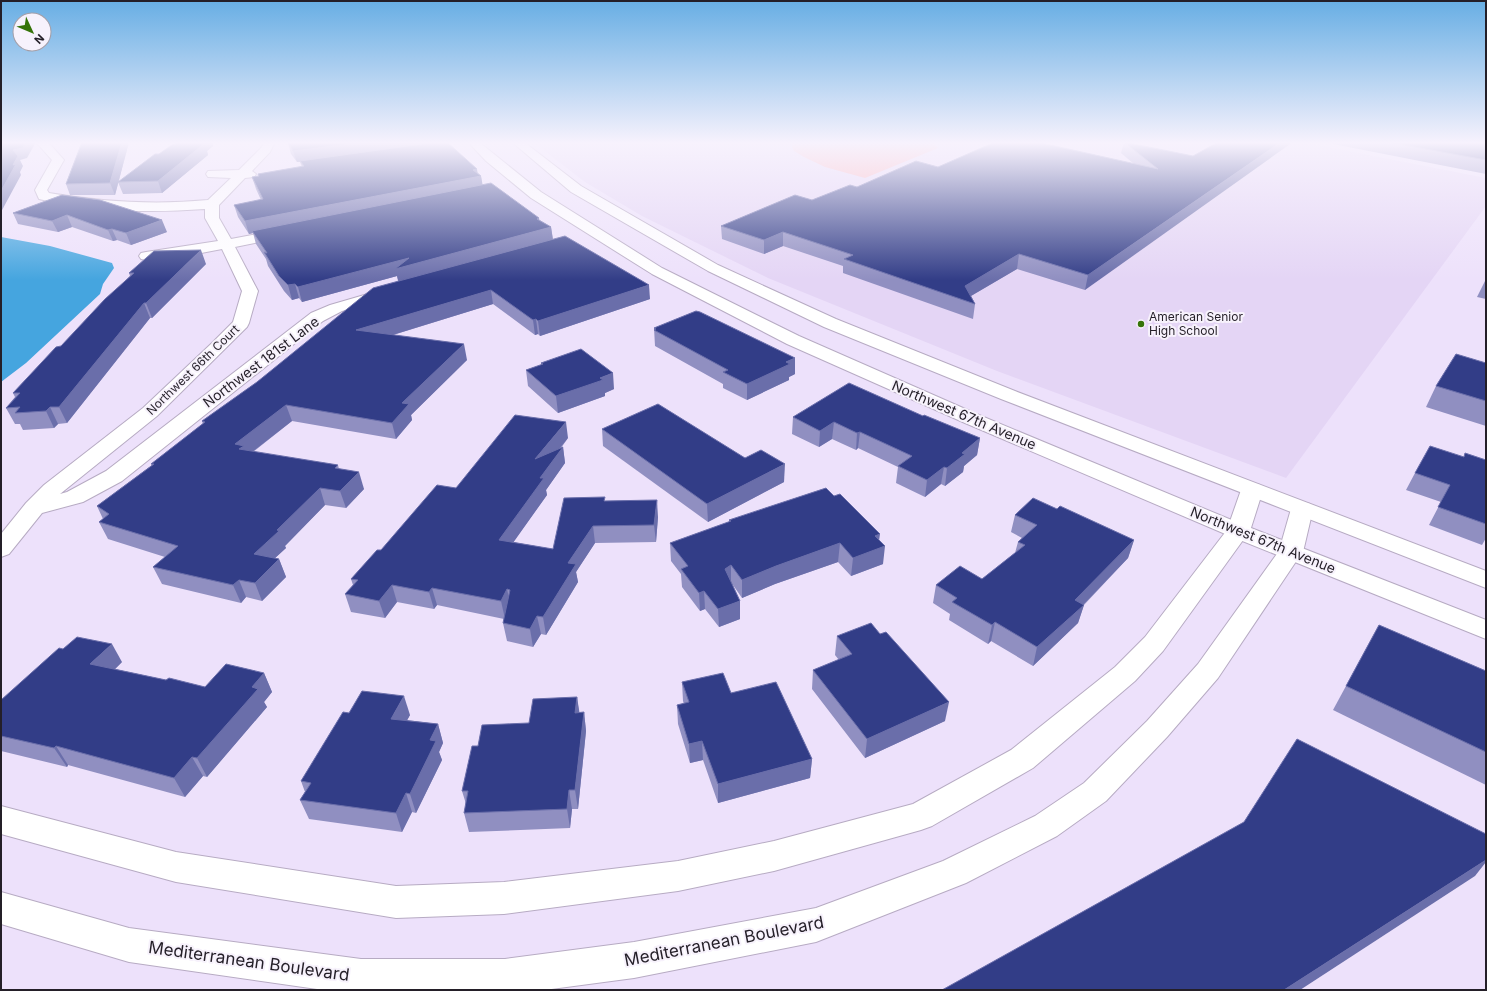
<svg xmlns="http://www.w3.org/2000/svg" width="1487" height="991" font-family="Inter,sans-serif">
<rect width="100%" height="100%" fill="#ede1fb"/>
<!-- built -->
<polygon fill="#e4d5f5" points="533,142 1302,142 1486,178 1486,206 1286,478 997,371 768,278 642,216 585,182"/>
<!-- green -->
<polygon fill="#ffadb1" points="793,142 933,142 938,148 865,178 825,167 804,157 794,151 792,147"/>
<!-- water -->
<polygon fill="#45a5df" points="1,237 50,246 112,263 114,268 103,284 100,294 26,363 1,382"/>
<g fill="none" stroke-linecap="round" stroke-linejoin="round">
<!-- minor casing -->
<g stroke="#b7abc3" stroke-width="2">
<g id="minor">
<path d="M36,142H48L64,160L47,190L49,193C102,202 155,205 208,200L231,178L208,177L206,174L208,171L239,170L261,148L265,142H275L270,152L252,171L256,174L254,177L245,178L219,205V218L231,239L284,229L289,230L291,233L289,236L284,237L235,247L258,291L249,323L247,327L157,416L60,494L67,492L106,471L311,313L330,305L385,289L391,291L393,294L391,297L342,311L323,321L122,481L83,502L42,513L9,554L1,557V534L26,503L44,485L143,408L212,343L233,322L242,291L222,249L196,254L146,260L141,259L139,256L141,253L146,252L218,241L205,218V209C151,213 93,212 39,199L35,190L52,160Z"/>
<polygon points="1252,483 1260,485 1263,490 1250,531 1246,536 1163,651 1135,681 1033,768 932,826 921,830 774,871 678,891 504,914 396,918 176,882 1,834 1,806 176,852 396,886 504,882 678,861 774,841 913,804 1011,750 1115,667 1145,637 1227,530 1241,490 1244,485"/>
<polygon points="1302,502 1310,504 1313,509 1303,552 1299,557 1218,678 1167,737 1106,801 1057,836 966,883 816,942 634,978 544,990 324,990 129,962 1,924 1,892 129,928 361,959 505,959 634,942 816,908 943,861 1035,816 1084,783 1147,721 1198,664 1279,551 1291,509 1294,504"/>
</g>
</g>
<!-- secondary casing -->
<g stroke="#b7abc3" stroke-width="2">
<g id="secondary">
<polygon points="468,142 479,142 541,192 662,268 799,336 979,415 1246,526 1486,620 1486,639 1230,536 965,423 787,344 652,274 531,198 486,161"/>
<polygon points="512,142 524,142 581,186 718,265 836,319 1015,391 1486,571 1486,588 1001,399 824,327 708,271 571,192"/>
</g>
</g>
<!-- minor -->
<use href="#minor" fill="#fff" fill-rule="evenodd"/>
<!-- secondary -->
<use href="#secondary" fill="#fff" fill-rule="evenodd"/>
</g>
<!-- wall -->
<g fill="#908fc1">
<polygon points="82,142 129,142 115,195 70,195 66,184"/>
<polygon points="176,142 213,142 213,146 207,151 208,155 162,193 123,194 118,182 159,154 176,144"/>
<polygon points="290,142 447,142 481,176 482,185 551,227 553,239 650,299 540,336 538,334 535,335 493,304 393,335 467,360 411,415 412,420 396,439 292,421 253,452 338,465 339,469 364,489 346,508 325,505 285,546 286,548 275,558 279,559 286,577 262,601 246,597 241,603 162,584 153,567 165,557 108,539 99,522 103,519 97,506 152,465 151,464 203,424 202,421 257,382 398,281 397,276 302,302 299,298 292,300 284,291 268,266 266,259 256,244 253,233 249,234 238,217 234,205 261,200 256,189 252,177 258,176 258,174 302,167 300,162 297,162 291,154 288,143"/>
<polygon points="1124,142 1193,156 1085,290 1017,269 971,296 975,304 973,319 843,273 843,266 783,246 764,254 722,239 721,226 857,187 938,167 1134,164 1121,153"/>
<polygon points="1323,142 1486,142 1486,174"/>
<polygon points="62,195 167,232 131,245 117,240 113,241 72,227 58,232 18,224 13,213"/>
<polygon points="206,264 152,318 150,318 67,423 58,424 54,428 23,430 20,424 15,424 6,408 15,397 13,393 61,346 130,276 129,273"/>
<polygon points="1486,279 1486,299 1477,297"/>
<polygon points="654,328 795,374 789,377 789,380 747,400 723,388 723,384 655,346"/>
<polygon points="541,363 614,389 605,393 605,396 558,413 528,386 526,370 541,365"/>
<polygon points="1486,363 1486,426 1426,407 1436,386"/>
<polygon points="923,416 980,438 977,455 964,466 963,472 945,486 941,484 925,497 896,483 898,467 858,448 856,450 832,439 819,447 792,434 793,417"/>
<polygon points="602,429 745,458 784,482 708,522 603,446"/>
<polygon points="568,438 561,448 563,447 565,463 546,490 547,495 513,542 553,549 605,501 658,517 656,542 595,543 576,572 578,582 546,635 541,634 533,647 507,641 503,623 504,619 437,605 434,609 397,602 385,618 351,612 345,594 353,585 351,579 381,550 456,488"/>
<polygon points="1464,457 1486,460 1486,538 1482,545 1429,525 1441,502 1406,490 1415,473"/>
<polygon points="1057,509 1134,540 1128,558 1084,605 1078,623 1033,666 991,641 988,644 949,620 950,614 933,603 936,585 982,579 1015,553 1018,542 1022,538 1011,532 1015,515"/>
<polygon points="729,520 879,540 883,564 851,576 838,562 775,584 742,598 733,585 740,619 719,627 705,609 700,611 682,587 681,574 671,561 670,543 729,522"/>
<polygon points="1379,625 1486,671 1486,785 1333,710"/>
<polygon points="880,634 945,721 865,758 812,689 813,670 839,660 835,655 837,636"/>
<polygon points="122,662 115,669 166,680 205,687 264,673 272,692 264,702 267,707 207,777 203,776 185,797 68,765 67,767 1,751 1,700"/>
<polygon points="682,682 731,693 812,759 810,778 718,803 703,760 690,763 678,724 677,705 684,704 683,701"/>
<polygon points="577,697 579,713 584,712 586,731 578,809 572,809 570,828 469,832 464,813 466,804 462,791 478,746 529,723"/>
<polygon points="349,713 410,715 407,720 438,724 443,743 439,752 442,760 416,813 412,812 402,832 309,819 300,800 305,792 301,781"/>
</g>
<!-- shaded-wall -->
<g fill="#6a6eaa">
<polygon points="26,142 36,142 27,158 20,160 23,166 20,172 21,175 1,212 1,191 13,165 13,150"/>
<polygon points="122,142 129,142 115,195 110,183"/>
<polygon points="200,142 213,142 213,146 207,151 208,155 162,193 158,181"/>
<polygon points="367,142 440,142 440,144 297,162 293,151"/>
<polygon points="1281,142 1293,142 1085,290 1088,275"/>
<polygon points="477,169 478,176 481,176 483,187 252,231 253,233 249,234 245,221"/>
<polygon points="67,215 72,227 58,232 52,221"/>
<polygon points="539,218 541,230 551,227 553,241 399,283 397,276 302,302 298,287"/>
<polygon points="162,220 167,232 131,245 126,233"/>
<polygon points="112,229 117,240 113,241 108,230"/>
<polygon points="783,232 783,246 764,254 764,240"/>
<polygon points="201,250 206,264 152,318 146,303"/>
<polygon points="1019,254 1017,269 964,300 965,286"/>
<polygon points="295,284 299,298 292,300 288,285"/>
<polygon points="649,285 650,299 540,336 538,321"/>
<polygon points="491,290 493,304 360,345 356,330"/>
<polygon points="144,303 150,318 67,423 59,407"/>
<polygon points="536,319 538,334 535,335 533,320"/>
<polygon points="464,344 467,360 411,415 412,420 396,439 392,423 402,403"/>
<polygon points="795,358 795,374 789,377 789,380 747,400 747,384 786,362"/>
<polygon points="613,373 614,389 605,393 605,396 558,413 556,396 600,378"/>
<polygon points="286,405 292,421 243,459 235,444"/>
<polygon points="50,407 58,424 54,428 46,411"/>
<polygon points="566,422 568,438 538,475 535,459"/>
<polygon points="834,422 832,439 819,447 820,431"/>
<polygon points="860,432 858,448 856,450 857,433"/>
<polygon points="980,438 977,455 964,466 963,472 945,486 947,468 962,453"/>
<polygon points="563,447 565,463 546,490 547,495 503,557 499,540 540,478"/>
<polygon points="785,464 784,482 708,522 707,504"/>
<polygon points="944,467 941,484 925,497 927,480"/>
<polygon points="359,472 364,489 346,508 340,491"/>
<polygon points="320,488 325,505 285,546 286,548 261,571 254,554 277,530"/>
<polygon points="657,500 658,517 656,542 654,525"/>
<polygon points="593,526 595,543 576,572 578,582 546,635 543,617 568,563"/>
<polygon points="880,534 878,548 885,546 883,564 851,576 853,558 875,536"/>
<polygon points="1134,540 1128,558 1082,606 1084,605 1078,623 1033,666 1037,647 1075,600"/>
<polygon points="840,543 838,562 775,584 742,598 742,580 776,566"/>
<polygon points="279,559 286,577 262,601 255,583"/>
<polygon points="731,565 731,583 725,569"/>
<polygon points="239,580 246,597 241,603 233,585"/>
<polygon points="392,585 397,602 385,618 379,601"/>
<polygon points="432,588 437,605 434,609 429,592"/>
<polygon points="507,589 511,607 505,619 501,601"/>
<polygon points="704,591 705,609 700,611 699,593"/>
<polygon points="740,601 740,619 719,627 718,609"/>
<polygon points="537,616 541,634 533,647 530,629"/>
<polygon points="995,622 991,641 988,644 992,625"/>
<polygon points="112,644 122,662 101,683 90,664"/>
<polygon points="264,673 272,692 264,702 267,707 207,777 197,758 252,687"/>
<polygon points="404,696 410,715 398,737 391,719"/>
<polygon points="577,697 580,716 575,713"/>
<polygon points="949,702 945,721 865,758 867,739"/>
<polygon points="584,712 586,731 578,809 575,790"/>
<polygon points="438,724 443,743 439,752 442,760 416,813 410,794 430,740"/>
<polygon points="702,741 703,760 690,763 689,744"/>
<polygon points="56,746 68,765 67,767 54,748"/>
<polygon points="192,757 203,776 185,797 174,778"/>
<polygon points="812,759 810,778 718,803 718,784"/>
<polygon points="569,790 572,809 570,828 567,809"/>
<polygon points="406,793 412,812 402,832 396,813"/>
<polygon points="1486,860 1486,862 1475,876 1300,990 1284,990"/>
</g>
<!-- building -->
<g fill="#323d87" stroke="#6a6eaa">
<polygon points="1,142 26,142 23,148 13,150 18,156 13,165 16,164 1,191"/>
<polygon points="82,142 122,142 110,183 66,184"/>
<polygon points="176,142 200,142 198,143 205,143 158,181 118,182 155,154 159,154 173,144 176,144"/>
<polygon points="294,142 367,142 293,151 288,143"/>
<polygon points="436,142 447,142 477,169 473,170 481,176 245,221 234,205 263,199 252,177 259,176 258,174 304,166 300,161"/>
<polygon points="995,142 1037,142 1158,169 1124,142 1193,156 1218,142 1281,142 1088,275 1019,254 965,286 975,304 844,259 853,255 783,232 764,240 721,226 795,195 812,200 850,185 857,187 916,161 938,167"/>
<polygon points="1387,142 1486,142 1486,160"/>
<polygon points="491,183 539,218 537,219 551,227 395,269 409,258 298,287 295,284 288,285 279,276 264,252 267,253 252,231"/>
<polygon points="62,195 100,200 162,220 126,233 112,229 108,230 67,215 52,221 13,213"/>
<polygon points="565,236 649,285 538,321 536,319 533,320 491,290 356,330 464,344 402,403 409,404 392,423 286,405 235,444 244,446 239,449 338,465 335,468 359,472 340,491 320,488 277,530 279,531 254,554 279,559 255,583 239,580 233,585 153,567 178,546 99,522 109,514 97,506 154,464 151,464 205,422 202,421 257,382 373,288"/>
<polygon points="201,250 146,303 144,303 59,407 50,407 46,411 15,413 20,407 6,408 20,393 13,393 56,347 61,346 105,299 134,273 129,273 154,251"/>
<polygon points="696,311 700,312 795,358 786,362 790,364 747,384 723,372 728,370 654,330 656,329 654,328"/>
<polygon points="581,349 613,373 600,378 603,380 556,396 526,370 543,364 541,363"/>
<polygon points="1456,354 1486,363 1486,401 1436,386"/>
<polygon points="849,383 923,416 924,415 980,438 962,453 965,454 947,468 944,467 927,480 898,466 912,456 860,432 857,433 834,422 820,431 793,417"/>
<polygon points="658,404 745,458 761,450 785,464 707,504 602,429"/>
<polygon points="515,415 566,422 535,459 563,447 540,478 544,478 499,540 553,549 564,498 605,497 604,501 657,500 654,525 593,526 568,563 576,564 543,617 537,616 530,629 503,623 510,590 507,589 501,601 432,588 429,592 392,585 379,601 345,594 358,580 351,579 377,550 381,550 437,485 456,488"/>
<polygon points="1430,446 1464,457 1465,453 1486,460 1486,524 1438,507 1450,485 1415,473"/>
<polygon points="826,488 834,496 840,494 880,534 875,536 885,546 853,558 840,543 776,566 742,580 731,565 725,569 740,601 718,609 704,591 699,593 681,569 688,566 670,543 731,521 729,520"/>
<polygon points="1033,498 1057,509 1060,506 1134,540 1075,600 1084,605 1037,647 995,622 992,625 952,602 957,598 936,585 960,566 982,579 1025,545 1018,542 1037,525 1015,515"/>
<polygon points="871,623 880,634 886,632 949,702 867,739 813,670 852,654 837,636"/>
<polygon points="1379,625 1486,671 1486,752 1346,686"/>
<polygon points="77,637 112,644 90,664 166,680 169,678 205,687 226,664 264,673 252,687 258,689 197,758 192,757 174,778 56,746 54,748 1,736 1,700 59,648 63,649"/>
<polygon points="723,673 731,693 776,682 812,759 718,784 702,741 689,744 677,705 689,702 682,682"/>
<polygon points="362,691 404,696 391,719 438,724 430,740 436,741 410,794 406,793 396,813 300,800 311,783 301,781 343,712 349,713"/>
<polygon points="577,697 575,713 584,712 575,790 569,790 567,809 464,813 468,791 462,791 472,746 478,746 482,725 529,723 533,699"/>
<polygon points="1297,739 1486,834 1486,860 1284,990 942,990 1244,822"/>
</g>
<!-- sky -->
<linearGradient id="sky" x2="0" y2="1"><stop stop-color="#67aee4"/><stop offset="0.51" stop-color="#f7f2fd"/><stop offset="1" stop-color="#f7f2fd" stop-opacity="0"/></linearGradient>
<rect width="1487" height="280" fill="url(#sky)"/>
<!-- markers -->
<circle fill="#357308" stroke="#f7f2fc" stroke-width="1.5" cx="1141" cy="324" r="4"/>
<g text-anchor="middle" stroke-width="4" stroke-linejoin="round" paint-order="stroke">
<!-- far-poi labels -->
<g font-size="12" fill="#241f28" stroke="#f7f2fc" text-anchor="start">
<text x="1149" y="321">American Senior<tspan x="1149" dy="14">High School</tspan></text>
</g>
<!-- far-street labels -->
<g font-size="12" fill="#241f28" stroke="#f7f2fc">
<text transform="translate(193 370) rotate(-44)" y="4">Northwest 66th Court</text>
</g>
<!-- street labels -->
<g font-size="14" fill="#241f28" stroke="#f7f2fc">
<text transform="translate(261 362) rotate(-37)" y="5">Northwest 181st Lane</text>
<text transform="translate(964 415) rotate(23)" y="5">Northwest 67th Avenue</text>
<text transform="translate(1263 540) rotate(22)" y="5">Northwest 67th Avenue</text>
</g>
<!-- near-street labels -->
<g font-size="17" fill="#241f28" stroke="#f7f2fc">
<text transform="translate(724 941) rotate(-11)" y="6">Mediterranean Boulevard</text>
<text transform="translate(249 961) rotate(8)" y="6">Mediterranean Boulevard</text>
</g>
</g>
<!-- border -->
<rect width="1487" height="991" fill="none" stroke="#241f28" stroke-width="4"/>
<!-- north arrow -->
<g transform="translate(32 32) rotate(134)"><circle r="19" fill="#f7f2fc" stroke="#a39ea7"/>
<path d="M0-3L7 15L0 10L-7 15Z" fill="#357308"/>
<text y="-6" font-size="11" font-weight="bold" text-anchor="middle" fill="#241f28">N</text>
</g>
</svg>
